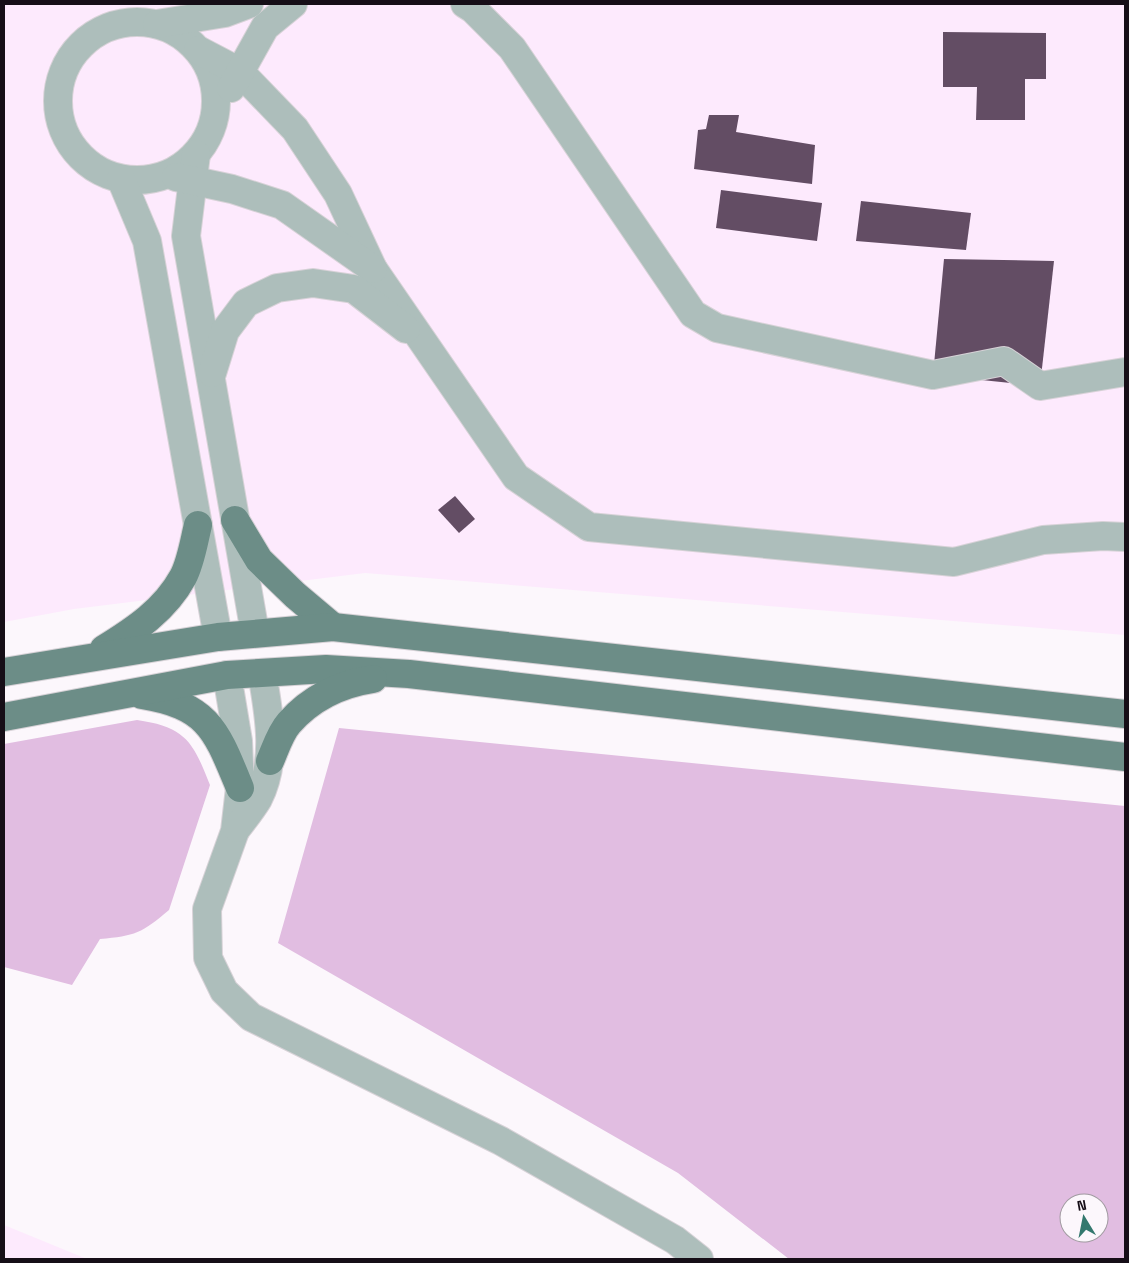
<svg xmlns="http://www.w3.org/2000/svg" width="1129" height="1263" font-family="'Space Grotesk',sans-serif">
<rect width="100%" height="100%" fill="#fcf7fc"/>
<!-- built -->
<g fill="#fdeafd">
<polygon points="4,4 1125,4 1125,635 365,573 74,609 4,622"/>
<polygon points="4,1225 87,1259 4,1259"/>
</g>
<!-- green -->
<g fill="#e1bde1" fill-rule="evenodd">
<path d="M137,720C186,727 193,742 210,785L169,910C142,933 135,936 100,939L72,985L4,967V744Z"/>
<path d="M339,728L1125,806V1259H789L678,1173L278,943ZM1069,1203H1099V1233H1069Z"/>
</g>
<!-- building -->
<g fill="#634d64">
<polygon points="943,32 1046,33 1046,79 1025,79 1025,120 976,120 977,87 943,87"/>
<polygon points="709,115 739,115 736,132 815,145 812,184 694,169 698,130 706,129"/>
<polygon points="721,190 822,203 817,241 716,228"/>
<polygon points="861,201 971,213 966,250 856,241"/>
<polygon points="944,259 1054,261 1040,386 933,375"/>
<polygon points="455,496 475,519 459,533 438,510"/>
</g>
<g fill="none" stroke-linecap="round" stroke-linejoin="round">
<!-- minor casing -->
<g stroke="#d7d2d7" stroke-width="30">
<g id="minor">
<polyline points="465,4 473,9 512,48 693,314 717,328 933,375 1004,361 1040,386 1125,372"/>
<circle cx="137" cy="101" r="79"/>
<polyline points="157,24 225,13 249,4"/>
<polyline points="198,50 240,72 295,129 338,194 373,269 516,477 589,527 954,562 1043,540 1103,536 1125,537"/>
<polyline points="231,88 265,27 293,4"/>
<polyline points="196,154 186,236 255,633"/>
<polyline points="176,177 232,189 282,205 373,269"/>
<polyline points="121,179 147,241 218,637"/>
<polyline points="212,373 225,331 246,303 277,288 313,283 354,289 406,329"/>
<polyline points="227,675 238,741 240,788 235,831 207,909 208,958 224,991 251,1017 501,1141 675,1240 699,1259"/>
<path d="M237,828C244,819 252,809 258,799C278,760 269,714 262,673"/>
</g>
</g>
<!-- major casing -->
<g stroke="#d7d2d7" stroke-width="30">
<g id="major">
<polyline points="235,520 259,560 295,595 333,627"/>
<path d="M104,649C135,630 165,610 183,577C191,562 194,541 198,525"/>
<polyline points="4,672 218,637 333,627 1125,714"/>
<path d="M142,695C209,706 216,730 240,788"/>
<polyline points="4,717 227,675 326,669 409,674 1125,757"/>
<path d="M270,761C275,750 280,733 289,723C311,698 340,684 373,679"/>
</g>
</g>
<!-- minor -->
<use href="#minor" stroke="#adbebb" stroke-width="28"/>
<!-- major -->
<use href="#major" stroke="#6c8d87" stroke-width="28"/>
</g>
<!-- border -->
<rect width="1129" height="1263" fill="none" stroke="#160e17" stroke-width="10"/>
<!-- north arrow -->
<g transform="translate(1084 1218) rotate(350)"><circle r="24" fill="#fcf7fc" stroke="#a09aa0"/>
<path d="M0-4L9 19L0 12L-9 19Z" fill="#33786e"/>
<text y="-8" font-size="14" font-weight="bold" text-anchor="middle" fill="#160e17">N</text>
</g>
</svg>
